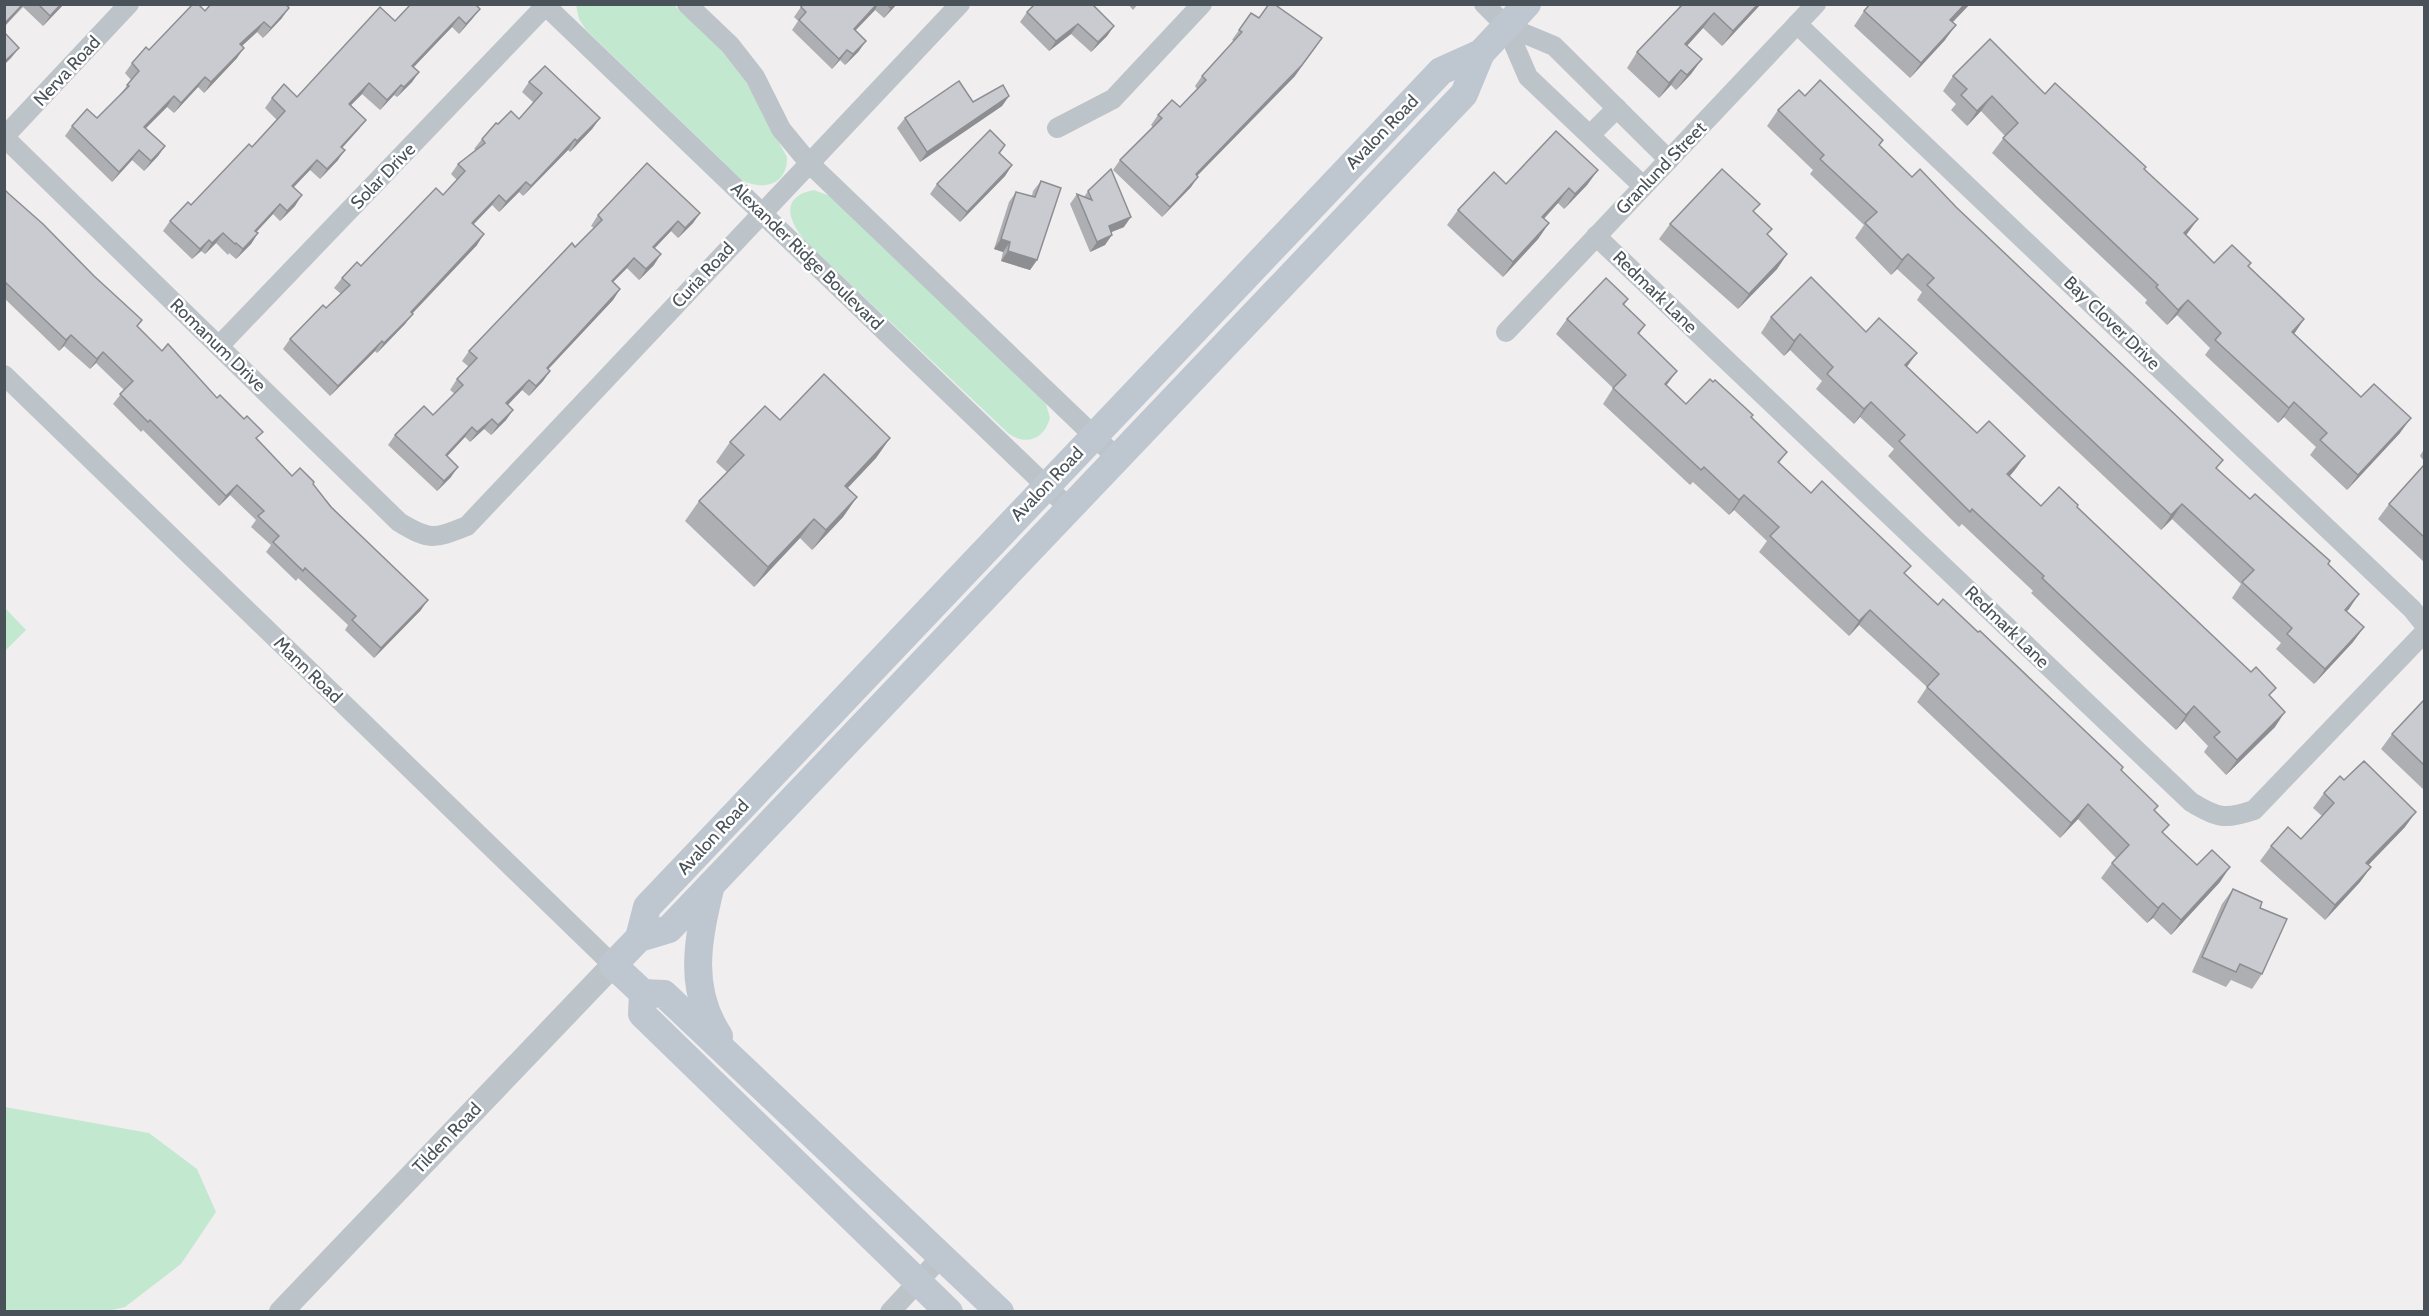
<svg xmlns="http://www.w3.org/2000/svg" width="2429" height="1316" font-family="Cabin,sans-serif">
<rect width="100%" height="100%" fill="#f1eeef"/>
<!-- green -->
<g fill="#c2e9d0">
<path d="M576,5H674L721,50L745,80L787,157C788,184 764,192 742,180L586,30L579,19Z"/>
<path d="M814,190L830,196L1042,398L1046,404L1050,418C1044,440 1025,446 1008,433L807,243C789,223 778,197 814,190Z"/>
<polygon points="5,608 26,630 5,651"/>
<polygon points="5,1107 149,1133 197,1169 216,1212 181,1264 125,1307 103,1312 5,1311"/>
</g>
<g fill="none" stroke-linecap="round" stroke-linejoin="round">
<!-- minor -->
<g stroke="#bcc3c9" stroke-width="20">
<polyline points="544,4 1069,508"/>
<polyline points="687,4 730,45 755,77 781,129 809,163 1117,458"/>
<polyline points="1484,4 1506,26 1554,46 1669,160"/>
<polyline points="1797,24 2412,609 2424,624"/>
<polyline points="1506,26 1528,77 1643,186"/>
<polyline points="1057,128 1113,99 1202,4"/>
<polyline points="1590,135 1617,108"/>
<path d="M4,137L399,522C430,541 434,539 467,526L960,4"/>
<polyline points="4,137 129,4"/>
<path d="M1596,236L2191,802C2217,818 2225,820 2254,810L2424,633"/>
<polyline points="1506,332 1816,4"/>
<polyline points="219,346 547,4"/>
<polyline points="4,375 613,965"/>
<polyline points="890,1312 942,1256"/>
</g>
<!-- tertiary -->
<polyline stroke="#bcc3c9" stroke-width="24" points="281,1312 613,965"/>
<!-- secondary -->
<g stroke="#bec7d0" stroke-width="28">
<path d="M711,885C698,938 687,988 719,1036"/>
<polyline points="639,938 647,907 1441,71 1481,53 1527,4"/>
<polyline points="643,993 642,1014 949,1312"/>
<polyline points="1000,1312 664,994 643,993 613,965 639,938 669,929 1464,94 1481,53"/>
</g>
</g>
<!-- wall -->
<g fill="#adafb3">
<polygon points="4,4 64,4 43,26 23,7 4,27"/>
<polygon points="803,4 897,4 884,18 875,10 856,30 859,51 845,65 840,60 832,69 792,30 798,21 794,17"/>
<polygon points="1128,4 1138,4 1133,10"/>
<polygon points="1678,4 1761,4 1722,46 1703,28 1687,46 1702,59 1691,74 1676,90 1671,85 1659,98 1627,68 1637,52 1680,7"/>
<polygon points="1970,4 1953,22 1945,40 1910,78 1854,26 1864,11"/>
<polygon points="480,9 472,19 459,34 452,27 445,34 414,67 419,72 412,82 397,97 394,95 380,110 362,94 351,105 366,120 358,130 342,148 338,160 320,179 310,170 294,187 295,206 280,221 273,214 256,232 258,233 251,244 236,259 229,253 228,255 216,243 205,254 201,251 192,259 163,231 170,221 191,205 252,147 277,120 265,108 272,98 297,97 395,21"/>
<polygon points="205,11 282,18 263,38 257,32 242,46 237,58 204,93 198,87 174,113 167,107 146,128 165,146 158,156 144,171 132,160 112,182 65,136 72,126 97,118 120,95 131,80 125,73 132,63"/>
<polygon points="1027,12 1114,26 1107,36 1091,52 1071,34 1049,51 1020,22"/>
<polygon points="1251,13 1295,76 1197,176 1191,187 1162,217 1113,170 1120,160 1153,127 1151,125 1158,115 1180,107 1197,89 1195,86 1202,76 1234,41 1232,40"/>
<polygon points="1953,76 2045,94 2144,169 2186,235 2214,263 2251,263 2248,266 2304,319 2294,334 2400,433 2347,490 2310,455 2316,447 2284,417 2278,423 2205,355 2210,348 2177,315 2167,325 2145,303 2147,300 1992,153 2005,136 1981,111 1967,126 1951,110 1956,104 1943,91"/>
<polygon points="529,82 600,118 592,129 570,152 568,150 523,196 519,192 499,212 492,205 474,224 477,245 412,314 405,324 377,353 375,351 330,396 283,349 290,339 326,308 341,294 334,288 342,278 361,266 443,195 457,180 451,174 458,164 476,150 474,149 482,139 498,124 519,119 534,103 522,92"/>
<polygon points="1009,96 1002,106 920,162 897,128 905,118 973,102"/>
<polygon points="1805,96 1883,140 1879,145 1912,177 1956,207 2217,469 2250,499 2328,565 2349,609 2346,611 2364,627 2353,642 2314,684 2276,649 2281,643 2232,598 2241,584 2172,519 2161,530 1917,300 1922,292 1897,269 1891,275 1855,238 1864,225 1810,174 1813,170 1767,126 1778,110"/>
<polygon points="1005,145 1000,153 1012,165 1005,176 960,222 930,194 937,184"/>
<polygon points="1598,170 1587,185 1564,209 1558,203 1544,219 1549,223 1538,239 1503,277 1447,225 1458,210 1506,184"/>
<polygon points="1041,181 1037,260 1030,270 1001,261 1003,252 994,249 1009,202 1016,192 1032,196 1033,191"/>
<polygon points="4,189 138,327 162,351 217,398 292,476 313,485 421,610 374,658 345,630 348,625 298,578 296,581 266,552 271,545 251,527 256,520 230,495 219,506 143,430 141,432 113,404 124,390 96,363 90,369 64,346 59,351 4,298"/>
<polygon points="1088,191 1124,227 1111,232 1105,245 1090,252 1070,204 1077,194 1084,197"/>
<polygon points="1754,212 1768,235 1787,254 1777,269 1738,309 1659,239 1670,224"/>
<polygon points="700,213 693,223 678,238 671,231 655,248 654,265 639,280 627,268 613,282 620,289 613,300 548,369 550,371 543,381 529,396 522,390 508,405 513,410 506,420 491,435 484,429 470,442 465,437 447,456 451,477 437,491 388,445 395,435 433,415 455,394 450,390 457,379 469,367 462,361 469,351 594,228 591,226 598,215"/>
<polygon points="1628,299 1624,305 1645,325 1639,334 1667,386 1686,404 1751,417 1787,452 1779,463 1811,493 1905,574 2121,770 2155,811 2163,834 2197,865 2220,882 2171,935 2153,918 2147,923 2101,878 2112,863 2116,858 2078,819 2060,838 1917,702 1927,687 1859,625 1849,636 1759,552 1767,541 1734,510 1729,515 1693,482 1690,485 1603,404 1613,388 1556,334 1567,319"/>
<polygon points="1771,317 1866,332 1907,367 1977,433 2025,456 2014,471 2010,476 2041,506 2077,507 2270,696 2275,727 2226,775 2204,752 2208,746 2184,721 2176,730 2031,593 2033,591 1962,524 1959,527 1888,456 1894,449 1860,417 1854,424 1816,389 1822,381 1790,350 1784,356 1761,333"/>
<polygon points="780,420 890,438 876,458 848,488 857,497 843,517 812,550 800,538 754,587 685,521 699,501 727,472 716,462 730,442"/>
<polygon points="2424,449 2424,461 2420,456"/>
<polygon points="2424,465 2424,562 2378,519 2389,504"/>
<polygon points="2424,700 2424,790 2381,749 2392,734"/>
<polygon points="2344,780 2405,827 2368,865 2371,867 2360,882 2325,920 2260,861 2271,846 2301,839 2322,816 2313,808 2324,793"/>
<polygon points="2233,889 2260,908 2262,974 2252,989 2231,980 2226,987 2192,972 2222,904"/>
</g>
<!-- shaded-wall -->
<g fill="#8d8e92">
<polygon points="23,4 24,4 4,27 4,24"/>
<polygon points="61,4 64,4 43,26 50,16"/>
<polygon points="877,4 878,4 875,10 847,39 854,29"/>
<polygon points="894,4 897,4 884,18 891,8"/>
<polygon points="1758,4 1761,4 1722,46 1733,31"/>
<polygon points="1965,4 1970,4 1940,35 1950,20"/>
<polygon points="289,8 282,18 263,38 271,28"/>
<polygon points="480,9 472,19 459,34 466,24"/>
<polygon points="1714,13 1703,28 1675,59 1685,44"/>
<polygon points="459,17 452,27 405,76 412,66"/>
<polygon points="264,22 257,32 233,54 240,44"/>
<polygon points="1078,24 1071,34 1049,51 1056,41"/>
<polygon points="1956,25 1945,40 1910,78 1921,63"/>
<polygon points="1114,26 1107,36 1091,52 1098,42"/>
<polygon points="1322,38 1295,76 1189,184 1196,174"/>
<polygon points="866,41 859,51 845,65 853,54"/>
<polygon points="19,48 11,58 4,65 4,62"/>
<polygon points="244,48 237,58 204,93 211,82"/>
<polygon points="847,50 840,60 832,69 839,59"/>
<polygon points="1702,59 1691,74 1676,90 1687,75"/>
<polygon points="1681,70 1671,85 1659,98 1669,83"/>
<polygon points="419,72 412,82 397,97 404,87"/>
<polygon points="205,77 198,87 174,113 181,103"/>
<polygon points="369,83 362,94 342,114 349,104"/>
<polygon points="401,85 394,95 380,110 387,100"/>
<polygon points="174,96 167,107 137,137 144,127"/>
<polygon points="1009,96 1002,106 920,162 927,152"/>
<polygon points="1992,96 1981,111 1967,126 1977,111"/>
<polygon points="600,118 592,129 570,152 577,141"/>
<polygon points="366,120 358,130 334,157 341,147"/>
<polygon points="575,139 568,150 523,196 531,186"/>
<polygon points="165,146 158,156 144,171 151,161"/>
<polygon points="139,150 132,160 112,182 119,172"/>
<polygon points="345,150 338,160 320,179 327,169"/>
<polygon points="317,160 310,170 285,196 292,186"/>
<polygon points="1012,165 1005,176 960,222 967,212"/>
<polygon points="1598,170 1587,185 1564,209 1575,194"/>
<polygon points="1198,177 1191,187 1162,217 1170,207"/>
<polygon points="526,182 519,192 499,212 506,202"/>
<polygon points="1569,188 1558,203 1531,232 1542,217"/>
<polygon points="302,195 295,206 280,221 287,211"/>
<polygon points="499,195 492,205 465,233 472,223"/>
<polygon points="280,204 273,214 248,241 255,231"/>
<polygon points="700,213 693,223 678,238 685,228"/>
<polygon points="1131,217 1124,227 1102,236 1109,226"/>
<polygon points="2198,219 2187,234 2174,248 2184,233"/>
<polygon points="678,221 671,231 646,257 653,247"/>
<polygon points="1549,223 1538,239 1503,277 1513,262"/>
<polygon points="223,233 216,243 205,254 212,243"/>
<polygon points="258,233 251,244 236,259 243,249"/>
<polygon points="484,234 477,245 405,321 413,314 405,324 377,353 384,343 411,312"/>
<polygon points="1112,235 1105,245 1090,252 1097,242"/>
<polygon points="1001,239 1010,242 1003,252 994,249"/>
<polygon points="209,240 201,251 192,259 200,249"/>
<polygon points="1008,251 1037,260 1030,270 1001,261"/>
<polygon points="661,254 654,265 639,280 646,269"/>
<polygon points="1787,254 1777,269 1738,309 1749,294"/>
<polygon points="1908,254 1897,269 1891,275 1902,260"/>
<polygon points="634,258 627,268 604,291 612,281"/>
<polygon points="620,289 613,300 540,378 547,368"/>
<polygon points="2188,300 2177,315 2167,325 2178,310"/>
<polygon points="2304,319 2294,334 2292,332"/>
<polygon points="1800,334 1790,350 1784,356 1794,341"/>
<polygon points="71,335 64,346 59,351 66,340"/>
<polygon points="382,341 375,351 330,396 338,386"/>
<polygon points="103,352 96,363 90,369 97,359"/>
<polygon points="1917,353 1906,368 1905,365"/>
<polygon points="550,371 543,381 529,396 536,386"/>
<polygon points="1677,371 1666,386 1665,384"/>
<polygon points="529,380 522,390 499,414 506,403"/>
<polygon points="1871,402 1860,417 1854,424 1864,409"/>
<polygon points="2294,402 2284,417 2278,423 2289,408"/>
<polygon points="513,410 506,420 491,435 498,425"/>
<polygon points="2411,418 2400,433 2347,490 2358,475"/>
<polygon points="492,419 484,429 470,442 477,432"/>
<polygon points="472,427 465,437 439,465 446,455"/>
<polygon points="890,438 876,458 831,505 845,486"/>
<polygon points="2025,456 2014,471 1997,489 2007,474"/>
<polygon points="458,467 451,477 437,491 444,481"/>
<polygon points="237,485 230,495 219,506 226,496"/>
<polygon points="1744,495 1734,510 1729,515 1739,500"/>
<polygon points="857,497 843,517 812,550 826,530"/>
<polygon points="2182,504 2172,519 2161,530 2171,515"/>
<polygon points="814,519 800,538 754,587 768,567"/>
<polygon points="2359,594 2349,609 2334,625 2345,610"/>
<polygon points="428,600 421,610 374,658 381,648"/>
<polygon points="1870,610 1859,625 1849,636 1859,621"/>
<polygon points="2364,627 2353,642 2314,684 2325,669"/>
<polygon points="2194,706 2184,721 2176,730 2186,715"/>
<polygon points="2285,712 2275,727 2226,775 2237,760"/>
<polygon points="2088,804 2078,819 2060,838 2071,823"/>
<polygon points="2416,812 2405,827 2356,878 2366,863"/>
<polygon points="2230,867 2220,882 2171,935 2181,920"/>
<polygon points="2371,867 2360,882 2325,920 2335,905"/>
<polygon points="2163,903 2153,918 2147,923 2158,908"/>
</g>
<!-- building -->
<g fill="#c9cbd0" stroke="#8d8e92" stroke-width="1.5">
<polygon points="4,4 23,4 4,24"/>
<polygon points="38,4 61,4 50,16"/>
<polygon points="193,4 198,4 205,11 211,4 286,4 289,8 271,28 264,22 240,44 244,48 211,82 205,77 181,103 174,96 144,127 165,146 151,161 139,150 119,172 72,126 87,109 97,118 129,86 127,85 139,71 132,63 146,47 149,50"/>
<polygon points="411,4 475,4 480,9 466,24 459,17 452,24 412,66 419,72 404,87 401,85 387,100 369,83 349,104 366,120 341,147 345,150 327,169 317,160 292,186 302,195 287,211 280,204 255,231 258,233 243,249 236,243 235,244 223,233 212,243 209,240 200,249 170,221 188,202 191,205 249,144 252,147 285,111 272,98 284,84 297,97 380,7 395,21"/>
<polygon points="803,4 877,4 854,29 866,41 853,54 847,50 839,59 799,20 806,12 801,7"/>
<polygon points="887,4 894,4 891,8"/>
<polygon points="1035,4 1092,4 1114,26 1098,42 1078,24 1056,41 1027,12"/>
<polygon points="1269,4 1274,4 1322,38 1302,65 1196,174 1198,177 1170,207 1120,160 1162,118 1158,115 1172,100 1180,107 1206,80 1202,76 1242,32 1239,30 1251,13 1259,18"/>
<polygon points="1683,4 1758,4 1733,31 1714,13 1685,44 1702,59 1687,75 1681,70 1669,83 1637,52"/>
<polygon points="1870,4 1965,4 1950,20 1956,25 1921,63 1864,11"/>
<polygon points="4,32 19,48 4,62"/>
<polygon points="1990,39 2045,94 2055,83 2146,167 2144,169 2198,219 2184,233 2214,263 2232,245 2251,263 2248,266 2304,319 2292,332 2361,397 2374,384 2411,418 2358,475 2320,440 2327,433 2294,402 2289,408 2215,340 2221,333 2188,300 2178,310 2156,287 2158,285 2003,138 2018,123 1992,96 1977,111 1961,95 1967,89 1953,76"/>
<polygon points="545,66 600,118 577,141 575,139 531,186 526,182 506,202 499,195 472,223 484,234 411,312 413,314 384,343 382,341 338,386 290,339 323,305 326,308 350,285 342,278 357,262 361,266 436,188 443,195 465,171 458,164 485,143 482,139 496,123 498,124 511,111 519,119 542,93 529,82"/>
<polygon points="1820,80 1883,140 1879,145 1912,177 1920,169 1956,207 2223,460 2216,468 2250,499 2255,494 2330,561 2328,564 2359,594 2345,610 2364,627 2325,669 2287,634 2292,628 2242,582 2254,570 2182,504 2171,515 1927,285 1934,278 1908,254 1902,260 1865,223 1877,212 1820,159 1824,155 1778,110 1799,90 1805,96"/>
<polygon points="959,81 973,102 1003,85 1009,96 927,152 905,118"/>
<polygon points="990,130 1005,145 999,153 1012,165 967,212 937,184"/>
<polygon points="1556,131 1598,170 1575,194 1569,188 1542,217 1549,223 1513,262 1458,210 1494,172 1506,184"/>
<polygon points="647,163 700,213 685,228 678,221 653,247 661,254 646,269 634,258 612,281 620,289 547,368 550,371 536,386 529,380 506,403 513,410 498,425 492,419 477,432 472,427 446,455 458,467 444,481 395,435 424,406 433,415 463,385 457,379 477,358 469,351 572,243 575,247 602,220 598,215"/>
<polygon points="1111,169 1131,217 1109,226 1112,235 1097,242 1077,194 1092,200 1088,191"/>
<polygon points="1722,169 1760,204 1753,211 1772,229 1767,234 1787,254 1749,294 1670,224"/>
<polygon points="1041,181 1061,188 1037,260 1008,251 1010,242 1001,239 1016,192 1035,197"/>
<polygon points="4,189 9,194 43,224 94,276 142,320 137,326 162,351 168,344 217,398 220,395 244,419 247,416 263,432 256,438 292,476 300,468 314,482 313,484 331,507 428,600 381,648 352,620 356,616 305,568 303,571 273,542 279,536 258,516 264,511 237,485 226,496 150,420 148,422 120,394 133,381 103,352 97,359 71,335 66,340 4,281"/>
<polygon points="1811,277 1866,332 1879,318 1917,353 1905,365 1977,433 1989,421 2025,456 2007,474 2041,506 2059,487 2078,505 2077,507 2251,672 2256,667 2276,688 2269,695 2285,712 2237,760 2214,737 2220,732 2194,706 2186,715 2042,578 2044,576 1972,509 1970,512 1899,441 1905,435 1871,402 1864,409 1827,374 1833,367 1800,334 1794,341 1771,317"/>
<polygon points="1606,278 1628,299 1623,304 1645,325 1638,333 1677,371 1665,384 1686,404 1710,379 1713,382 1715,380 1753,415 1751,417 1787,452 1778,462 1811,493 1822,481 1911,566 1904,573 1938,605 1943,599 1978,632 1980,631 2123,767 2121,770 2158,806 2154,810 2169,825 2162,832 2197,865 2212,850 2230,867 2181,920 2163,903 2158,908 2112,863 2129,845 2088,804 2071,823 1927,687 1939,674 1870,610 1859,621 1770,536 1779,527 1744,495 1739,500 1704,467 1701,470 1613,388 1626,375 1567,319"/>
<polygon points="824,374 890,438 845,486 857,497 826,530 814,519 768,567 699,501 744,455 730,442 765,406 780,420"/>
<polygon points="2424,465 2424,537 2389,504"/>
<polygon points="2424,700 2424,765 2392,734"/>
<polygon points="2364,761 2416,812 2366,863 2371,867 2335,905 2271,846 2288,827 2301,839 2334,803 2324,793 2340,776 2344,780"/>
<polygon points="2233,889 2262,902 2260,908 2287,919 2262,974 2240,964 2236,972 2202,957"/>
</g>
<g text-anchor="middle" stroke-width="5" stroke-linejoin="round" paint-order="stroke">
<!-- street labels -->
<g font-size="18" fill="#495259" stroke="#fff">
<text transform="translate(67 71) rotate(-47)" y="6">Nerva Road</text>
<text transform="translate(1382 132) rotate(-46)" y="6">Avalon Road</text>
<text transform="translate(1661 168) rotate(-46)" y="6">Granlund Street</text>
<text transform="translate(383 176) rotate(-46)" y="6">Solar Drive</text>
<text transform="translate(807 256) rotate(44)" y="6">Alexander Ridge Boulevard</text>
<text transform="translate(703 275) rotate(-47)" y="6">Curia Road</text>
<text transform="translate(1655 292) rotate(44)" y="6">Redmark Lane</text>
<text transform="translate(2112 323) rotate(44)" y="6">Bay Clover Drive</text>
<text transform="translate(218 345) rotate(44)" y="6">Romanum Drive</text>
<text transform="translate(1047 484) rotate(-46)" y="6">Avalon Road</text>
<text transform="translate(2007 627) rotate(44)" y="6">Redmark Lane</text>
<text transform="translate(308 670) rotate(44)" y="6">Mann Road</text>
<text transform="translate(713 837) rotate(-47)" y="6">Avalon Road</text>
<text transform="translate(447 1138) rotate(-46)" y="6">Tilden Road</text>
</g>
</g>
<!-- border -->
<rect width="2429" height="1316" fill="none" stroke="#495259" stroke-width="12"/>
</svg>
